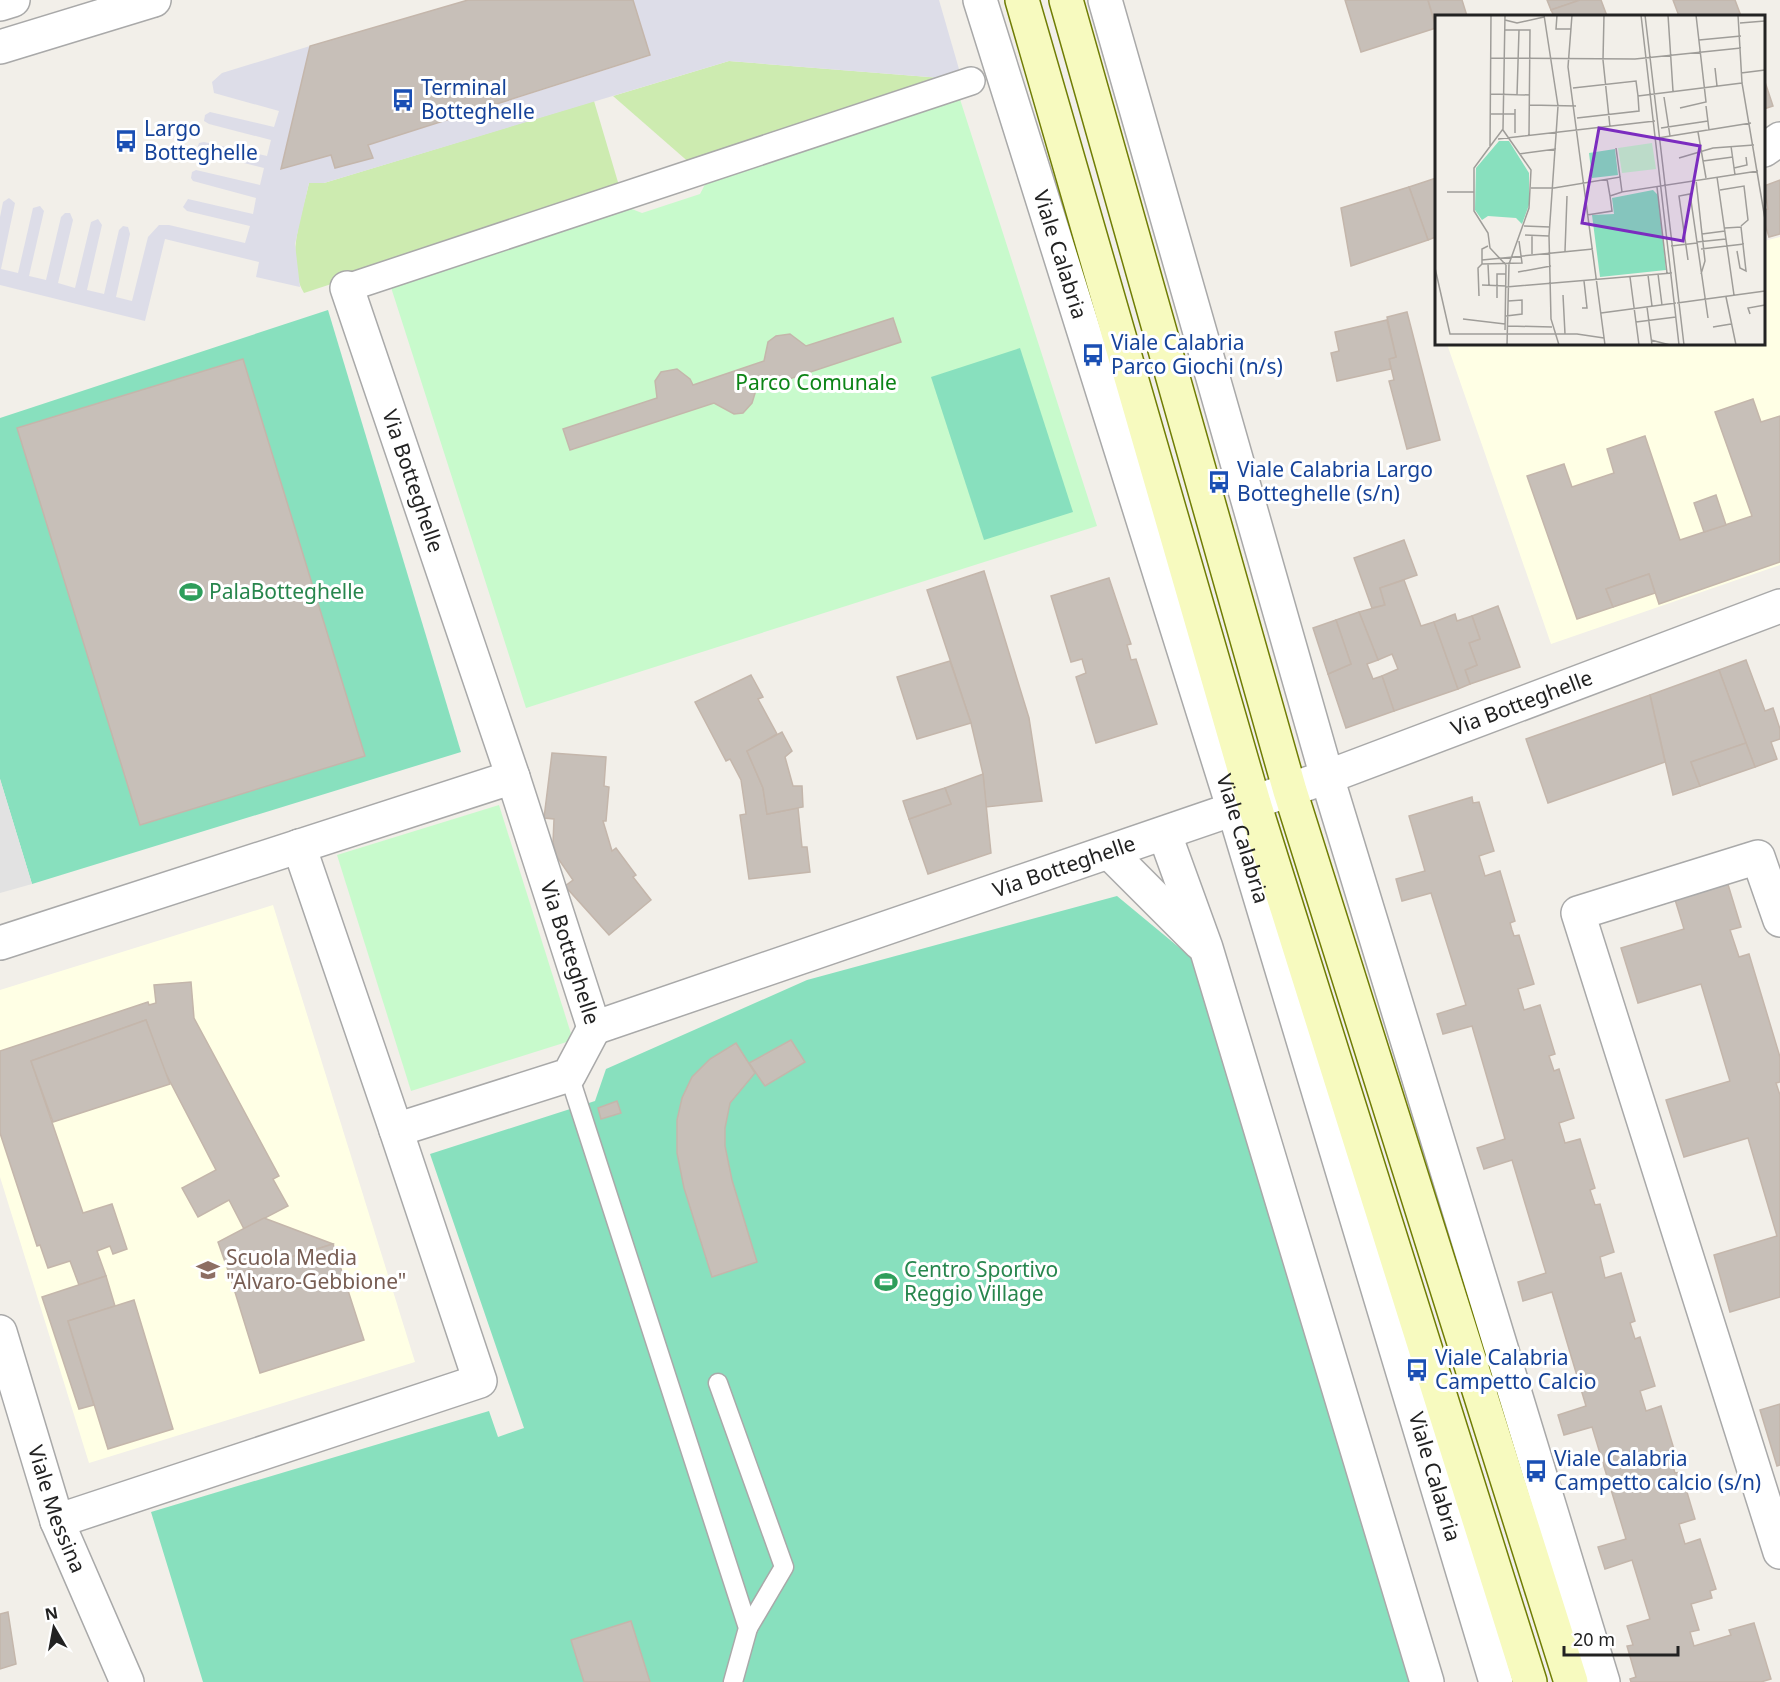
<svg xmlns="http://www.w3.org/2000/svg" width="1780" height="1682" font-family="'Noto Sans',sans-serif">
<rect width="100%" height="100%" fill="#f2efe9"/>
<!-- education -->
<g fill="#ffffe5">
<polygon points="1780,237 1780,565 1551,644 1447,344 1764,344 1764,241"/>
<polygon points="273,905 415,1362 89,1463 0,1177 0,990"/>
</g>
<!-- grass -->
<g fill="#cdebb0">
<polygon points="729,61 954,79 692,165 613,96"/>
<path d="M594,101L620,189L304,293C285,260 301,218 309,183H324Z"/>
</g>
<!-- park -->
<g fill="#c8facc">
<polygon points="958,93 1097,526 526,708 388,278 619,204 642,213 700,194 712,171"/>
<polygon points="499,805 573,1040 411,1091 337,855"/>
</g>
<!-- pitch -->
<g fill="#88e0be">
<polygon points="328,310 461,752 32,884 0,779 0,418"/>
<polygon points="1020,348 1073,512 984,540 931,377"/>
<polygon points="1117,896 1204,968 1416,1682 203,1682 151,1512 489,1411 498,1437 524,1428 430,1154 595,1101 606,1069 807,980"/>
</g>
<!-- parking -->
<polygon fill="#e2e2e2" points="0,779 32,884 0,893"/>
<!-- plaza -->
<polygon fill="#dddde8" points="633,0 939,0 961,76 954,79 729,61 324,183 309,183 295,244 300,287 256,277 259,262 165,239 145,321 0,285 0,217 3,202 9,198 15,203 1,269 18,273 33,208 40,206 44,211 29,276 46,280 61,217 65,213 70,213 73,220 58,283 75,288 91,222 98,219 102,225 87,290 104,294 119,230 123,226 128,227 130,234 116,297 132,301 148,237 159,225 169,225 245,243 250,226 187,211 183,207 188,199 253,214 256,198 193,181 191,178 192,172 196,170 260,185 264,168 199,152 197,149 199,143 204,142 267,156 271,140 209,124 204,121 205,115 210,112 274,127 279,111 214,93 212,82 222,73 310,46 281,168 331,155 335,168 372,158 368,145 649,56"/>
<!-- building -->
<g fill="#c7bfb8" stroke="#c4b6ab" stroke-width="1.5">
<polygon points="468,0 633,0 650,55 368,145 373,158 335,168 331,155 281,169 310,46"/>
<polygon points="1345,0 1428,0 1436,28 1361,52"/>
<polygon points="1428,0 1462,0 1467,16 1436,16 1436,26"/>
<polygon points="1547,0 1580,0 1551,10"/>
<polygon points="1580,0 1601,0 1607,16 1554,16 1551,10"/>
<polygon points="1673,0 1735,0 1741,16 1679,16"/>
<polygon points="1764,79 1773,106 1764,109"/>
<polygon points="1436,178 1436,237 1428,240 1409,187"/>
<polygon points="1780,180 1780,234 1769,237 1764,221 1764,210 1768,209 1764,186"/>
<polygon points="1409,187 1428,240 1351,266 1341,208"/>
<polygon points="1407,312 1440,440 1407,449 1389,381 1394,380 1389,359 1396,357 1387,317"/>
<polygon points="893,318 901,342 756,390 752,403 743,413 734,414 714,403 570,450 563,429 657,398 655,381 661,372 677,369 690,379 693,385 764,361 768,342 776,336 790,334 806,346"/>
<polygon points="1387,320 1396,357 1389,359 1391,369 1337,381 1331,353 1339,351 1335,332"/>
<polygon points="243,359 365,756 140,825 17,428"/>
<polygon points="1753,399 1761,422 1780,416 1780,562 1659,604 1649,574 1606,589 1613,607 1577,619 1527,476 1564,464 1572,487 1614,473 1607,449 1645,436 1680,540 1752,516 1715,412"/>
<polygon points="1716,495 1726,525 1704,532 1694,503"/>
<polygon points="1404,540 1417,575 1380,588 1385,605 1372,608 1354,558"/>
<polygon points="984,571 1029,718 1042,801 986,807 983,774 971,723 927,590"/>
<polygon points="1649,574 1655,593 1613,607 1606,589"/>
<polygon points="1109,578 1131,644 1127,645 1131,660 1136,659 1157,724 1096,743 1076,677 1086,673 1082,659 1071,662 1051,596"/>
<polygon points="1404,580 1421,626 1434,622 1458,689 1394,711 1382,676 1398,669 1392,654 1378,660 1359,612 1385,605 1380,588"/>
<polygon points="1498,606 1520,667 1470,684 1465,670 1477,665 1469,643 1480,639 1472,616"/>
<polygon points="1359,612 1378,660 1367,664 1373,679 1382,676 1394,711 1346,728 1328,674 1351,664 1336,620"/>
<polygon points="1455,614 1457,621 1472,616 1480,639 1469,643 1477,665 1465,670 1470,684 1458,689 1434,622"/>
<polygon points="1336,620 1351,664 1328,674 1313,628"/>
<polygon points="1746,660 1765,711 1773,708 1780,729 1780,739 1771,742 1777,759 1755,767 1719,670"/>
<polygon points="950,661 971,723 917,739 897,677"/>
<polygon points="1719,670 1746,743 1691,762 1700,786 1673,795 1650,695"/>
<polygon points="751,675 763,697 758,699 777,734 747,751 763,788 767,814 798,808 802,847 807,847 810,872 749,879 740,815 746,814 741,780 730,759 726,761 695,702"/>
<polygon points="1650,695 1665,762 1548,803 1526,739"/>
<polygon points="782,732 792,751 785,757 793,786 802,786 803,807 767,814 763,788 747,751"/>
<polygon points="1746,743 1755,767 1700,786 1691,762"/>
<polygon points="552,753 606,757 604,786 609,787 606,821 603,821 612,851 616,848 636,875 633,877 651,900 609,935 565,886 573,880 557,857 553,843 554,819 544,818"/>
<polygon points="983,774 991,853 928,874 909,819 951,804 945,788"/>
<polygon points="945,788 951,804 909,819 903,801"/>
<polygon points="1472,797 1473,803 1479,802 1494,851 1479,856 1485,876 1500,871 1515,921 1510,923 1512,930 1514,936 1519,935 1534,984 1518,989 1524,1010 1540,1005 1555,1054 1549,1056 1554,1071 1559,1069 1574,1118 1559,1123 1565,1143 1580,1139 1595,1188 1590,1190 1595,1205 1600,1204 1614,1252 1600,1257 1605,1278 1621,1273 1635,1321 1630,1323 1635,1339 1640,1337 1655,1386 1640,1391 1646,1411 1661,1406 1676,1456 1670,1457 1675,1473 1681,1472 1695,1519 1679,1524 1685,1544 1700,1539 1716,1589 1710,1591 1712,1598 1691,1604 1699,1630 1690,1632 1694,1646 1731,1635 1729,1630 1754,1623 1771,1679 1761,1682 1631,1682 1630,1679 1636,1677 1627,1646 1633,1645 1627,1626 1650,1619 1632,1560 1605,1569 1598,1547 1626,1539 1592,1427 1564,1435 1558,1415 1586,1406 1552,1292 1523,1301 1518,1282 1546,1273 1512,1160 1484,1169 1477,1148 1505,1139 1472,1026 1443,1034 1437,1014 1466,1005 1431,893 1402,901 1396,879 1425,871 1409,816"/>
<polygon points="1726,878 1741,927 1730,930 1739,957 1749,954 1780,1057 1780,1082 1776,1083 1780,1095 1780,1297 1730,1312 1714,1255 1777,1236 1748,1138 1684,1157 1666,1100 1730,1081 1701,984 1638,1003 1621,948 1684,929 1673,893"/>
<polygon points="191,982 194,1018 279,1176 273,1179 288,1206 244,1229 229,1200 198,1217 182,1188 216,1170 164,1070 146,1020 31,1061 83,1213 112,1204 127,1249 113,1254 110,1246 97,1251 106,1276 79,1285 70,1261 48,1268 40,1245 37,1246 0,1133 0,1051 148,1002 149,1005 156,1003 154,985"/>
<polygon points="146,1020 170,1084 53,1122 31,1061"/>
<polygon points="791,1040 805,1062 765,1086 749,1063"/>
<polygon points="736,1043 755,1073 730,1103 725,1128 725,1146 732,1180 757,1262 712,1277 684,1188 677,1153 677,1120 682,1098 692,1077 710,1059"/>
<polygon points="617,1101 621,1113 601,1119 598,1108"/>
<polygon points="264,1218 333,1244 230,1276 218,1242"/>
<polygon points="333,1244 364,1340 260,1373 230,1276"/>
<polygon points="106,1276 115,1306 68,1321 94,1405 79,1409 42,1297"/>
<polygon points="134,1300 173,1429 108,1449 68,1321"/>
<polygon points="1780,1404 1780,1465 1777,1466 1760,1410"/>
<polygon points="8,1612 16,1664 0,1669 0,1614"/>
<polygon points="631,1621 650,1682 584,1682 571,1640"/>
</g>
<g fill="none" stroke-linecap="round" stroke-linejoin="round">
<!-- service casing -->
<g stroke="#a9a9a9" stroke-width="21">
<g id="service">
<polyline points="569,1075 748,1628 733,1682"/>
<polyline points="718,1383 784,1567 748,1628"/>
</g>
</g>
<!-- pedestrian casing -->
<g stroke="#a9a9a9" stroke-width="30">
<polyline id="pedestrian" points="347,288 971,81"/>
</g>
<!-- minor casing -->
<g stroke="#a9a9a9" stroke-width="36">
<g id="minor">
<path id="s1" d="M980,0L1234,810L1496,1682"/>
<polyline points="1105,0 1327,777 1603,1682"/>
<polyline points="0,4 13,0"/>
<polyline points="0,47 154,0"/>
<polyline points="1764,150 1780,139"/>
<path id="s2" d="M347,288L513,777"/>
<polyline points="1165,835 1206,948 1427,1682"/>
<polyline points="299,846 396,1130 569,1075 594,1028"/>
<polyline points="1110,853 1200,943"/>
<polyline points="1780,920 1758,857 1578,913 1780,1552"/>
<path id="s3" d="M0,943L513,777L594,1028L1327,777L1780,606"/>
<path id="s4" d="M0,1332L57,1521L127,1682"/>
<polyline points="57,1521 480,1381 396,1130"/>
</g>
</g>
<!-- secondary casing -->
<g stroke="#707d05" stroke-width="36">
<g id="secondary">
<polyline points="1022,0 1254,803 1530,1682"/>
<polyline points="1066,0 1290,791 1571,1682"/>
</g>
</g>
<!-- service -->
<use href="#service" stroke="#fff" stroke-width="18"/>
<!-- pedestrian -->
<use href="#pedestrian" stroke="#fff" stroke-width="27"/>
<!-- minor -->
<use href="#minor" stroke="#fff" stroke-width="33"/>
<!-- secondary -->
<use href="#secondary" stroke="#f7fabf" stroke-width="33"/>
</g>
<!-- icons -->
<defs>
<g id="bus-bare" transform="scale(1.8)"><path d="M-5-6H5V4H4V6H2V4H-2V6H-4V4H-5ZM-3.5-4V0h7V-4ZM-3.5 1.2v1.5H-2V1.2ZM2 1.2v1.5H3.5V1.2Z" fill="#1a4fb4" stroke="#fff" stroke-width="2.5" paint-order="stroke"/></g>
<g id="stadium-bare" transform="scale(1.8)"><path d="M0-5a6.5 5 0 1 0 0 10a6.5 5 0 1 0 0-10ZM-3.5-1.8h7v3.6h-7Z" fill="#2e9e5b" stroke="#fff" stroke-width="2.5" paint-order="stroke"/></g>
<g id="school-bare" transform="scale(1.8)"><path d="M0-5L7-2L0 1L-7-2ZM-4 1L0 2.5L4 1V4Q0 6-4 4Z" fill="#8d6e63" stroke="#fff" stroke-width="2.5" paint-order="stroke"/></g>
</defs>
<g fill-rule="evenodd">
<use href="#bus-bare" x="403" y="100"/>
<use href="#bus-bare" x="126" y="141"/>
<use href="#bus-bare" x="1093" y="355"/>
<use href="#bus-bare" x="1219" y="482"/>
<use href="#stadium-bare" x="191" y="592"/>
<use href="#school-bare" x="208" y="1270"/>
<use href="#stadium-bare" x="886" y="1282"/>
<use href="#bus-bare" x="1417" y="1370"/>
<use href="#bus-bare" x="1536" y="1471"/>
</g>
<g text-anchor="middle" stroke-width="6" stroke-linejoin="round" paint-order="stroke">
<!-- transit labels -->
<g font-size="21" fill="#164399" stroke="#fff" text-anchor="start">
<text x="421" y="95">Terminal<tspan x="421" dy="24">Botteghelle</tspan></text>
<text x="144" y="136">Largo<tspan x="144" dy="24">Botteghelle</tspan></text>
<text x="1111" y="350">Viale Calabria<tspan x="1111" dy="24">Parco Giochi (n/s)</tspan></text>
<text x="1237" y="477">Viale Calabria Largo<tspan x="1237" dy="24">Botteghelle (s/n)</tspan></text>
<text x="1435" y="1365">Viale Calabria<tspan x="1435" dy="24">Campetto Calcio</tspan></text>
<text x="1554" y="1466">Viale Calabria<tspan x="1554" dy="24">Campetto calcio (s/n)</tspan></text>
</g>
<!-- street labels -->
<g font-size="21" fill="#222" stroke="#fff">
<text dy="7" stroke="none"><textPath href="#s1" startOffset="267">Viale Calabria</textPath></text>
<text dy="7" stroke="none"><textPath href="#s2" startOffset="204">Via Botteghelle</textPath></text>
<text dy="7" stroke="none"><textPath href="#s3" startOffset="1786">Via Botteghelle</textPath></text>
<text dy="7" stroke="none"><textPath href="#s1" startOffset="879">Viale Calabria</textPath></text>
<text dy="7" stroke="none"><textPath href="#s3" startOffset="1300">Via Botteghelle</textPath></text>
<text dy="7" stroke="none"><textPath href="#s3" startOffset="724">Via Botteghelle</textPath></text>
<text dy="7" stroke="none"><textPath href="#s1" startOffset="1545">Viale Calabria</textPath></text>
<text dy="7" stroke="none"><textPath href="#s4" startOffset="186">Viale Messina</textPath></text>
</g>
<!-- park labels -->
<g font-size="21" fill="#0c8416" stroke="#fff">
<text x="816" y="390">Parco Comunale</text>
</g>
<!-- leisure labels -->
<g font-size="21" fill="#27864d" stroke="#fff" text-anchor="start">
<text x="209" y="599">PalaBotteghelle</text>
<text x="904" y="1277">Centro Sportivo<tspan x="904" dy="24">Reggio Village</tspan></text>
</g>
<!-- education labels -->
<g font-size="21" fill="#785e54" stroke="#fff" text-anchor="start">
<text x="226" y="1265">Scuola Media<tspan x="226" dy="24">"Alvaro-Gebbione"</tspan></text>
</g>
</g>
<!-- overview -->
<g transform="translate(1435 15)">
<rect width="330" height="330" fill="#f2efe9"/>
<path d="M217,128L221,154L187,158L183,133Z" fill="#c8facc"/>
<path d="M64,126H74L94,158V190L87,209L81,203L53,201L47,205L40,195L41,153ZM180,134L183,160L157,163L154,138ZM218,175L223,180L231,255L165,262L157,200L179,199L177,183Z" fill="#88e0be"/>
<path fill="none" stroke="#9f9d99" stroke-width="1.5" d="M70,0L68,114L39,153V196L53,218L55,233L71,250M109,0L123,91L114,221L116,304L124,330M122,0L121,14H136M137,0L133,52L170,330M169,0L168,45L175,112M206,0L244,330M210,0L249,330M233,0L238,76M303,0L307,68L330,204M70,5L82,8L109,2M305,8L330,6M70,15H95L94,120M264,25L306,21M56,43L200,44L306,33M280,53L282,71M306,58L330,55M138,73L201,66L203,81L204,96L142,103M56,79L95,80M82,80L84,15M203,81L307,68M229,82L235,121M94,90L141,91M271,91L274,115M245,93L271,87L261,0M80,94V118M56,99H80M226,113L273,106M68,115L96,155L94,193L74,249L72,330M263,117L271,163M223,123L316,108M63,124L220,106M296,131L300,160M55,132L56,0M181,133L185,162M84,139L121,134M244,143L278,133L319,130M268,146L298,142M299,153L312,150L311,142M282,162L299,280M172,164L175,181L187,177M261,165L270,246L266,259M222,172L232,258M96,173H119L185,162L187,177L323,156M285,175L309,171L313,205L306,211M12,177H39M152,200L177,196L175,181M89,211L115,212M290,213L306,212L311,256L305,253L302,236M267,219L290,216M90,220L114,221M262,227L291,224M53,231L47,234V249L87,248L84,226M236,231L262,228M266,234L309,229M130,236L132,181M97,239V220M47,245L158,234M253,245L244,181L255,179L273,303M53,249L54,270M0,253L15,319H142L169,323M83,257L116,251M223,259L227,290M213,260L217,291M195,262L204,330M47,270L71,271M71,272L237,258M128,280L130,319M44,281L43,253L47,249M291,282L301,330M62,283V259H71M242,288L330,276M212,292L217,330M147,293H152L149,266M166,298L241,288M315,299L313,293L330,290M71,301L87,299V285L73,286M28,304L70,309M201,307L241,302M73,311L117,312M278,312L296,309M70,315L71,250M216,325L235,330"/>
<path fill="#7b2cbf" fill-opacity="0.15" stroke="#7b2cbf" stroke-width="3" d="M164,113L265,131L248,226L147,208Z"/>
<rect width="330" height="330" fill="none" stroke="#222" stroke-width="3"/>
</g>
<!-- north arrow -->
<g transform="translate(54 1628) rotate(350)" stroke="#ffffff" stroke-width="4.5" paint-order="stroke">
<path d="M0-4.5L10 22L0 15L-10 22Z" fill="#222222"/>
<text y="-9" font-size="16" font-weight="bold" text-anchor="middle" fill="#222222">N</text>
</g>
<!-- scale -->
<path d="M1564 1646v9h114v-9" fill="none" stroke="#222222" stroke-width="3"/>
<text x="1573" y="1646" font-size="18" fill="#222222" stroke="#ffffff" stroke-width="4.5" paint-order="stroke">20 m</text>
</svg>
